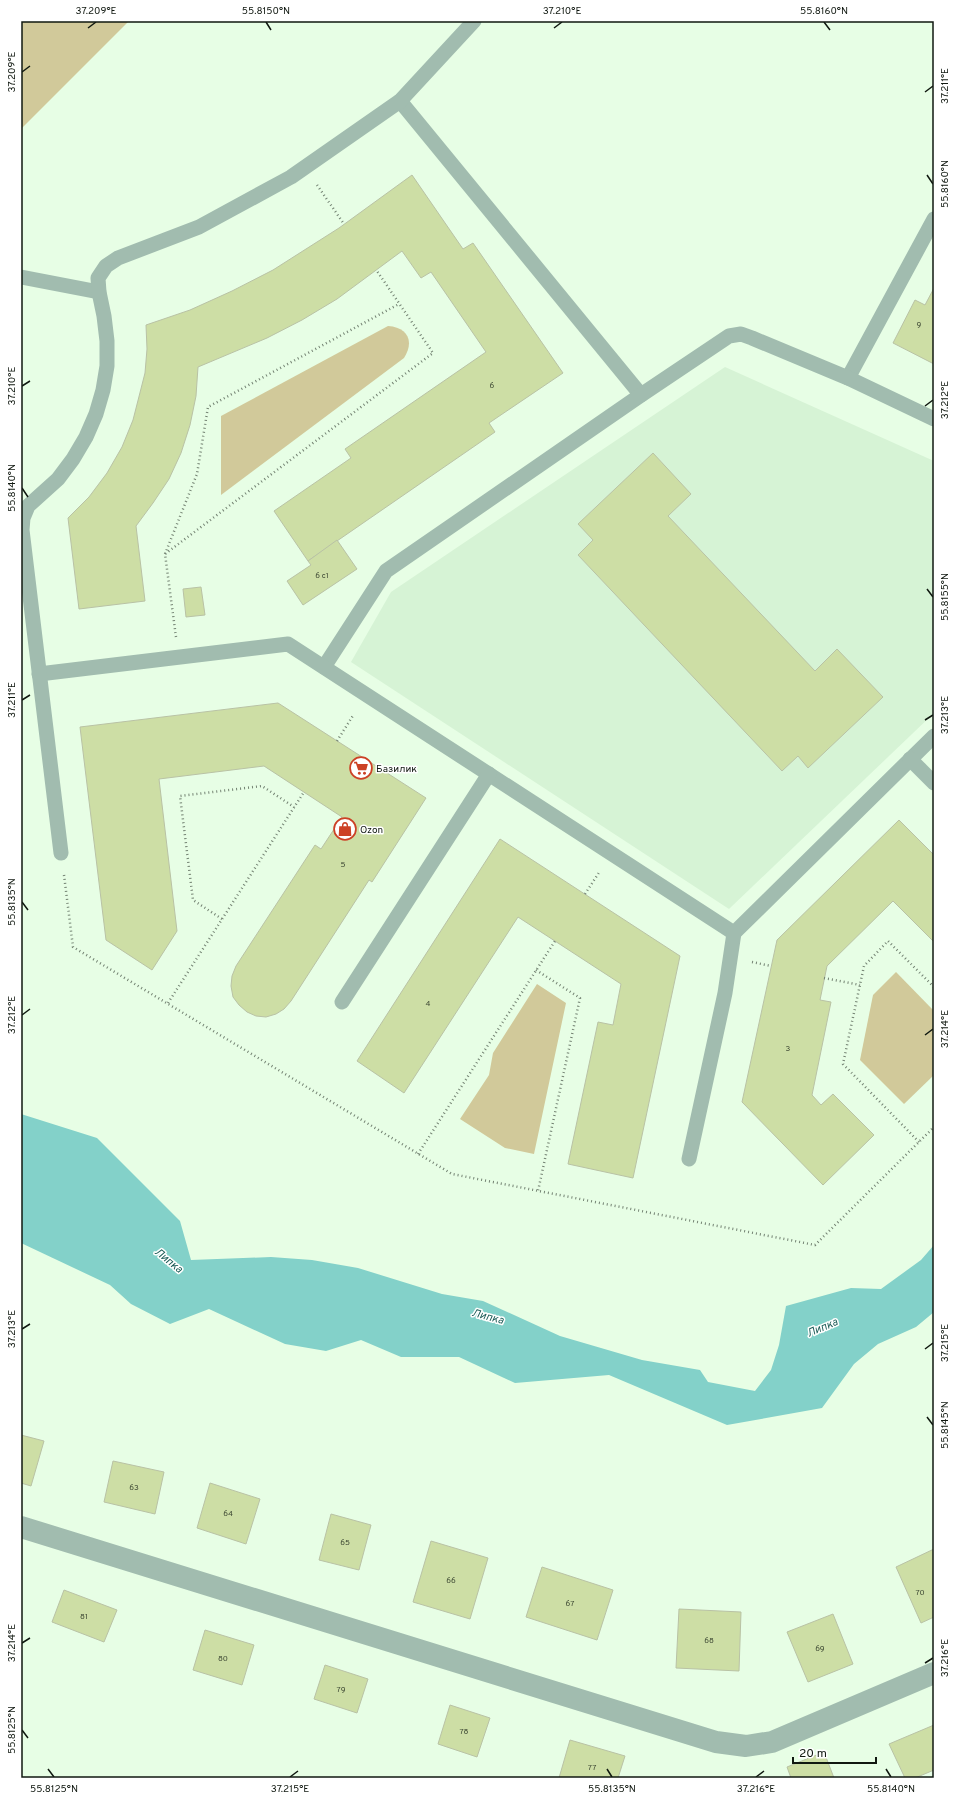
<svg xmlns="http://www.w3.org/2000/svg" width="955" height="1799" font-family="Overpass,sans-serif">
<rect width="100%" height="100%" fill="#e7fee5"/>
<!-- built -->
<polygon fill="#d6f3d5" points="725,367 934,461 934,713 729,909 351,662 391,592"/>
<!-- green -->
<g fill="#d1c99a">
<polygon points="21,21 129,21 21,129"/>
<path d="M388,326C407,327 415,341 404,358L221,495V416Z"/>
<polygon points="896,972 934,1011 934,1075 904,1104 860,1060 873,995"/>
<polygon points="537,984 566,1003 534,1154 505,1148 460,1119 489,1075 493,1053"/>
</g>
<!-- water -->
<polygon fill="#83d1c9" points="21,1114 97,1138 180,1221 191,1260 271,1257 312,1260 358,1268 442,1294 483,1301 560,1336 642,1360 700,1370 708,1382 755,1391 771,1370 779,1345 786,1306 851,1288 881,1289 921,1260 934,1245 934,1312 916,1327 878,1344 854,1364 822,1408 727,1425 609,1375 515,1383 459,1357 401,1357 361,1340 326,1351 285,1344 209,1309 170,1324 131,1304 110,1285 21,1243"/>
<!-- building -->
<g fill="#cddea5" stroke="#b9c2a5">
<polygon points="412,175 463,249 473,243 563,373 489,423 495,432 308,561 274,511 351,458 345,449 486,352 431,272 421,278 402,251 337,299 302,320 267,338 198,367 196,396 190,425 181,453 169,479 153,503 136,526 145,601 79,609 68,518 89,497 107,473 122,447 133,420 145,373 147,349 146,325 190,310 232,291 273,270 339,228"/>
<polygon points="934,288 934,364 893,343 915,300 925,305"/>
<polygon points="653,453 691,494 668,516 815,671 837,649 883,697 808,768 798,756 782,771 578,555 593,540 578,524"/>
<polygon points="337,540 357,569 303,605 287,581 311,565 308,561"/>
<polygon points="201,587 205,615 186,617 183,589"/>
<polygon points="278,703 426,798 372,882 369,880 291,1001 284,1009 276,1014 266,1017 256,1016 247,1012 239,1005 233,997 231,986 232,976 236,966 315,845 321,849 342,817 264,766 159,779 177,931 152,970 106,940 80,727"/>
<polygon points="899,820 934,855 934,942 893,901 827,966 820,1000 831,1002 812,1095 821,1105 833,1094 874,1135 823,1185 742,1102 777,940"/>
<polygon points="500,839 680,956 633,1178 568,1164 598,1022 613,1025 621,984 518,917 404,1093 357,1061"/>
<polygon points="21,1435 44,1441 31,1486 21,1483"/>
<polygon points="113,1461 164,1472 155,1514 104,1502"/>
<polygon points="210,1483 260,1499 246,1544 197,1528"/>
<polygon points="331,1514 371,1525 359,1570 319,1560"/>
<polygon points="431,1541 488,1558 470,1619 413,1602"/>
<polygon points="934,1549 934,1617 921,1623 896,1567"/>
<polygon points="542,1567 613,1590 597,1640 526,1617"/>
<polygon points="64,1590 117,1610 104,1642 52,1622"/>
<polygon points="679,1609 741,1612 739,1671 676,1668"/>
<polygon points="833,1614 853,1664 808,1682 787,1632"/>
<polygon points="205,1630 254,1645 242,1685 193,1670"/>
<polygon points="325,1665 368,1679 357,1713 314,1699"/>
<polygon points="450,1705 490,1718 477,1757 438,1744"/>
<polygon points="934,1725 934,1770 915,1778 905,1778 889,1744"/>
<polygon points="570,1740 625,1756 618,1778 559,1778"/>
<polygon points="824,1752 834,1778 791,1778 787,1767"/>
</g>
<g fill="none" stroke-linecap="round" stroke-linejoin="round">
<!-- path -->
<g stroke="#748373" stroke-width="2.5" stroke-dasharray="1 3" stroke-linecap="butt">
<polyline points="317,185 344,224"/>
<polyline points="165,554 197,474 208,407 399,304"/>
<polyline points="176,637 165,554 433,353 377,271"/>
<polyline points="337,741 354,714"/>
<polyline points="64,875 73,947 452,1174 815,1245 934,1127"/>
<polyline points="585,894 600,871"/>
<polyline points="222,919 193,900 180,796 262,786 294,807"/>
<polyline points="752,962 771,966"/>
<polyline points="536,970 580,998 538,1191"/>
<polyline points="824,978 860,985"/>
<polyline points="168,1003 304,792"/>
<polyline points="919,1142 843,1064 864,966 888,941 934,987"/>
<polyline points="418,1154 555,941"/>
</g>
<!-- service -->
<g stroke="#a1bcaf" stroke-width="15">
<polyline points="400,101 641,395"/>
<polyline points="21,277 99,292"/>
<polyline points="848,378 934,219"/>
<polyline points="324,667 386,571 641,395 729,336 741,334 752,338 848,378 934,419"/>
<polyline points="39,674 288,644 734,933 934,736"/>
<polyline points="910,759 934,783"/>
<polyline points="61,853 22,530 23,518 28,506 58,479 73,459 86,437 96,414 103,390 107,366 107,341 104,316 99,292 98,278 106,266 118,258 199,227 291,177 400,101 474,21"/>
<polyline points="342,1002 489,774"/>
<polyline points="689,1159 725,993 734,933"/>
</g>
<!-- minor -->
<polyline stroke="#a1bcaf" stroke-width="22" points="21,1527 716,1742 746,1746 772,1742 934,1673"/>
</g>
<!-- ticks -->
<path fill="none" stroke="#101810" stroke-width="1.5" d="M266,22L271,30M824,22L830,30M88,28L96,22M554,28L562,22M22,72L30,66M925,92L933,86M927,175L933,184M22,386L30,381M925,406L933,400M22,488L28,497M927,589L933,597M22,700L30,695M925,720L933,715M22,902L28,910M22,1015L30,1009M925,1035L933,1029M22,1329L30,1324M925,1349L933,1343M927,1417L933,1425M22,1643L30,1638M925,1663L933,1658M22,1730L28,1738M48,1769L54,1777M607,1769L612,1777M886,1769L891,1777M290,1777L298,1771M756,1777L764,1771"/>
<!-- icons -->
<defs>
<g id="supermarket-ring" transform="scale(1.15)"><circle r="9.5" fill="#fff" stroke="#cc4125" stroke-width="1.5"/><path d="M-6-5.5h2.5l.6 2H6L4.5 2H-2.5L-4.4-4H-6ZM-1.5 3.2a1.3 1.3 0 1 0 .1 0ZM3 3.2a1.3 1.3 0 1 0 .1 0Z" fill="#cc4125"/></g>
<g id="shop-ring" transform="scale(1.15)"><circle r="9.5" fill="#fff" stroke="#cc4125" stroke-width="1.5"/><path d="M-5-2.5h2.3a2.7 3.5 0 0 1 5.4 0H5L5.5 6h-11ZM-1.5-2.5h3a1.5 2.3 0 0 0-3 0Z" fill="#cc4125"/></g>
</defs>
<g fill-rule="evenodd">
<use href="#supermarket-ring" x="361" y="768"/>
<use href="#shop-ring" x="345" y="829"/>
</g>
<g text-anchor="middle" stroke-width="3" stroke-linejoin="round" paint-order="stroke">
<!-- number labels -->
<g font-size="8" fill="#3f4a35">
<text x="919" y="327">9</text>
<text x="492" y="388">6</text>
<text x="322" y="578">6 с1</text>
<text x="343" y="867">5</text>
<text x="428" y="1006">4</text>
<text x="788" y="1051">3</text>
<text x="134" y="1490">63</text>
<text x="228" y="1516">64</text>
<text x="345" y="1545">65</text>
<text x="451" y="1583">66</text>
<text x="920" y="1595">70</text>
<text x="570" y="1606">67</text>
<text x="84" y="1619">81</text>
<text x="709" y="1643">68</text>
<text x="820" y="1651">69</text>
<text x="223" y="1661">80</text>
<text x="341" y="1692">79</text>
<text x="464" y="1734">78</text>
<text x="592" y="1770">77</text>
</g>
<!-- poi labels -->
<g font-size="10" fill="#101810" stroke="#fff" text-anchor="start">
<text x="376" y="772">Базилик</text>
<text x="360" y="833">Ozon</text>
</g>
<!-- water labels -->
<g font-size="11" font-style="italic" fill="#195a55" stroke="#fff">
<text transform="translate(169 1260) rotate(39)" y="4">Липка</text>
<text transform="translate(488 1316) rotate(15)" y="4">Липка</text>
<text transform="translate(822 1327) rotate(-23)" y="4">Липка</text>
</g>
</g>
<!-- border -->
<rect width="955" height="1799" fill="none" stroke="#ffffff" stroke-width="44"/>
<!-- scale -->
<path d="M793 1757v6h83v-6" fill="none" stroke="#101810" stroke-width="2"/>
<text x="799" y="1757" font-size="12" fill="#101810" stroke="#ffffff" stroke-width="3" paint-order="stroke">20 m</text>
<rect x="22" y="22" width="911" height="1755" fill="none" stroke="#101810" stroke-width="1.5"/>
<g font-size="10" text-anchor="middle" fill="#101810">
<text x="96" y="14">37.209°E</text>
<text x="266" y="14">55.8150°N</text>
<text x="562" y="14">37.210°E</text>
<text x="824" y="14">55.8160°N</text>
<text transform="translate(11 72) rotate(-90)" y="4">37.209°E</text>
<text transform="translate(944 86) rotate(-90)" y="4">37.211°E</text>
<text transform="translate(944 184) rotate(-90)" y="4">55.8160°N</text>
<text transform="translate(11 386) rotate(-90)" y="4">37.210°E</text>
<text transform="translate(944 400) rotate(-90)" y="4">37.212°E</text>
<text transform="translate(11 488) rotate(-90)" y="4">55.8140°N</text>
<text transform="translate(944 597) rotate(-90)" y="4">55.8155°N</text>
<text transform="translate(11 700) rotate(-90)" y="4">37.211°E</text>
<text transform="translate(944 715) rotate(-90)" y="4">37.213°E</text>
<text transform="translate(11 902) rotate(-90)" y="4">55.8135°N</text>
<text transform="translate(11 1015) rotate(-90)" y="4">37.212°E</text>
<text transform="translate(944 1029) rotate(-90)" y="4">37.214°E</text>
<text transform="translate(11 1329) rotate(-90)" y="4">37.213°E</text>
<text transform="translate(944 1343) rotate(-90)" y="4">37.215°E</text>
<text transform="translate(944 1425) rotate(-90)" y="4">55.8145°N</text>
<text transform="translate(11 1643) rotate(-90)" y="4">37.214°E</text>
<text transform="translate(944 1658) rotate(-90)" y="4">37.216°E</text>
<text transform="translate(11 1730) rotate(-90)" y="4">55.8125°N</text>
<text x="54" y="1792">55.8125°N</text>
<text x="290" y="1792">37.215°E</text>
<text x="612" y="1792">55.8135°N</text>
<text x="756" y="1792">37.216°E</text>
<text x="891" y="1792">55.8140°N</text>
</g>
</svg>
